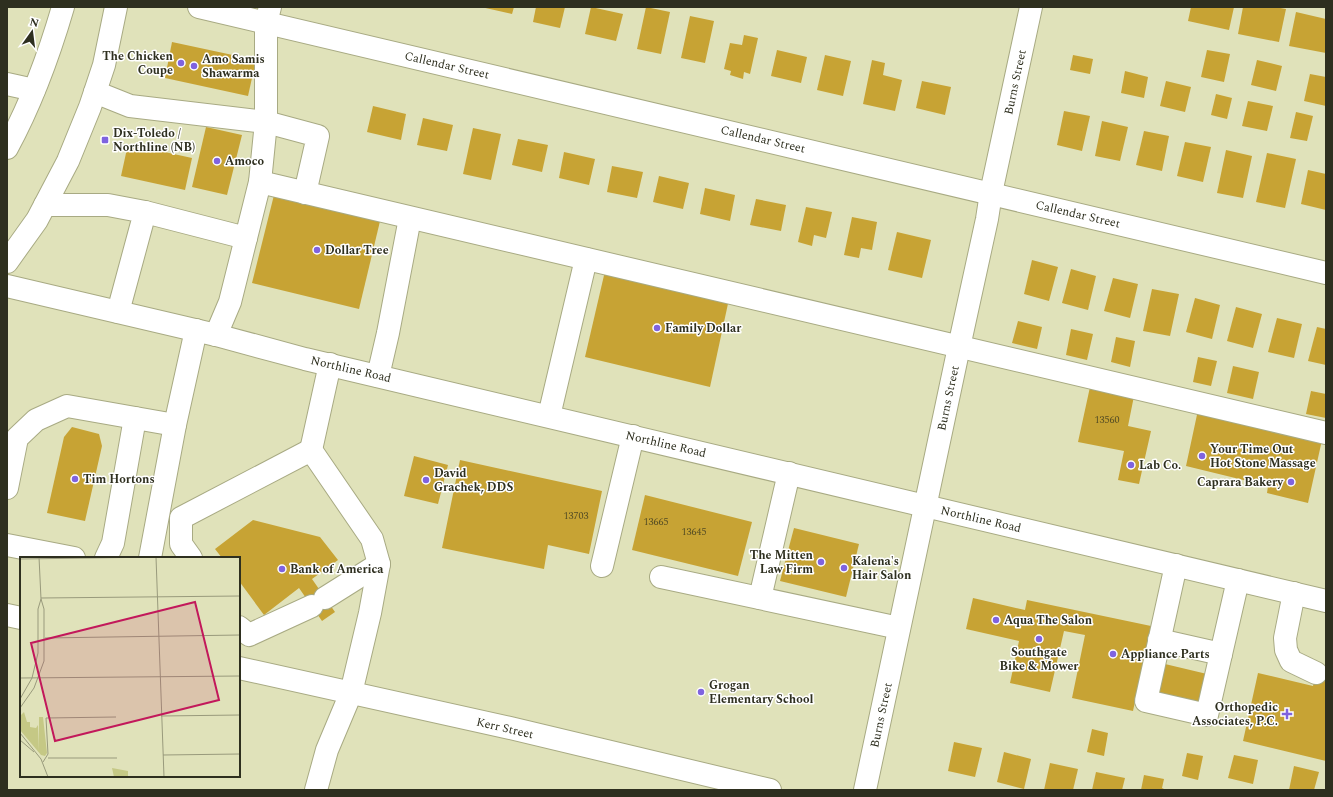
<svg xmlns="http://www.w3.org/2000/svg" width="1333" height="797" font-family="Spectral,serif">
<rect width="100%" height="100%" fill="#e0e2ba"/>
<!-- building -->
<g fill="#c7a334">
<polygon points="481,7 514,7 512,14"/>
<polygon points="536,7 565,7 560,28 533,22"/>
<polygon points="591,7 623,14 616,41 585,34"/>
<polygon points="646,7 670,12 661,54 637,49"/>
<polygon points="1191,7 1234,7 1229,30 1188,21"/>
<polygon points="1243,7 1275,7 1286,9 1279,42 1238,34"/>
<polygon points="1296,12 1326,19 1326,53 1289,46"/>
<polygon points="690,16 714,21 705,63 681,58"/>
<polygon points="744,35 758,38 750,74 744,72 743,79 730,75 731,71 724,69 730,43 742,45"/>
<polygon points="172,42 256,60 248,96 165,78"/>
<polygon points="777,50 807,57 801,83 771,76"/>
<polygon points="1207,50 1230,54 1224,82 1201,77"/>
<polygon points="825,55 851,61 843,96 817,90"/>
<polygon points="1073,55 1093,59 1090,74 1070,70"/>
<polygon points="872,60 885,63 883,75 902,80 895,111 863,104"/>
<polygon points="1257,60 1282,66 1276,91 1251,85"/>
<polygon points="1125,71 1148,77 1144,98 1121,93"/>
<polygon points="1310,74 1326,77 1326,106 1304,101"/>
<polygon points="922,81 951,87 945,115 916,108"/>
<polygon points="1166,81 1191,87 1185,112 1160,106"/>
<polygon points="1216,94 1232,98 1227,119 1211,115"/>
<polygon points="1248,101 1273,106 1267,131 1242,126"/>
<polygon points="373,106 406,114 401,140 367,132"/>
<polygon points="1064,111 1090,116 1082,151 1057,145"/>
<polygon points="1296,112 1313,116 1307,141 1290,138"/>
<polygon points="423,118 453,125 447,151 417,145"/>
<polygon points="1102,121 1128,127 1120,161 1095,156"/>
<polygon points="206,127 242,135 227,195 192,187"/>
<polygon points="473,128 501,134 491,180 463,174"/>
<polygon points="1144,131 1169,136 1162,171 1136,165"/>
<polygon points="518,139 548,145 542,172 512,165"/>
<polygon points="1185,142 1211,147 1203,182 1177,176"/>
<polygon points="128,144 192,158 185,190 121,176"/>
<polygon points="1226,150 1252,156 1243,198 1217,193"/>
<polygon points="564,152 595,159 589,185 559,178"/>
<polygon points="1267,153 1296,159 1285,208 1256,202"/>
<polygon points="612,166 643,172 637,198 607,192"/>
<polygon points="1308,170 1326,174 1326,210 1301,204"/>
<polygon points="659,176 689,183 683,209 653,202"/>
<polygon points="705,188 735,195 730,221 700,214"/>
<polygon points="275,191 381,217 359,309 252,283"/>
<polygon points="756,199 786,205 781,231 750,225"/>
<polygon points="806,207 832,212 826,238 814,235 812,246 798,242"/>
<polygon points="852,217 877,222 872,250 861,248 859,258 844,255"/>
<polygon points="897,232 931,240 922,278 888,270"/>
<polygon points="1032,260 1058,267 1049,301 1024,294"/>
<polygon points="1071,269 1096,276 1088,310 1062,303"/>
<polygon points="605,271 729,299 710,387 585,357"/>
<polygon points="1113,278 1138,284 1130,318 1104,311"/>
<polygon points="1152,289 1179,294 1170,336 1143,331"/>
<polygon points="1195,298 1220,305 1212,339 1186,332"/>
<polygon points="1236,307 1262,314 1253,348 1227,341"/>
<polygon points="1277,318 1302,324 1294,358 1268,352"/>
<polygon points="1018,321 1042,327 1037,349 1012,343"/>
<polygon points="1317,327 1326,329 1326,365 1308,361"/>
<polygon points="1071,329 1093,334 1087,360 1066,355"/>
<polygon points="1116,337 1135,341 1130,367 1111,362"/>
<polygon points="1198,357 1217,361 1211,386 1193,382"/>
<polygon points="1233,366 1259,372 1253,399 1227,393"/>
<polygon points="1090,387 1134,396 1128,426 1151,431 1139,484 1118,480 1124,451 1078,442"/>
<polygon points="1311,391 1326,394 1326,418 1306,414"/>
<polygon points="1198,410 1322,440 1308,503 1267,493 1268,486 1186,466"/>
<polygon points="72,427 99,434 102,446 85,521 47,513 64,437"/>
<polygon points="414,456 448,465 438,504 404,496"/>
<polygon points="460,460 602,491 589,554 548,545 544,569 442,548"/>
<polygon points="645,495 752,522 738,576 632,550"/>
<polygon points="253,520 320,537 338,560 312,579 335,612 322,621 299,588 264,615 239,581 239,558 222,558 215,549"/>
<polygon points="794,528 859,544 846,597 780,581"/>
<polygon points="973,598 1025,610 1027,600 1151,626 1133,711 1072,698 1085,635 1064,631 1050,692 1010,683 1019,641 966,629"/>
<polygon points="1165,664 1207,674 1199,706 1157,696"/>
<polygon points="1318,664 1326,666 1326,761 1243,741 1258,673 1313,686"/>
<polygon points="1092,729 1108,733 1104,756 1087,752"/>
<polygon points="954,742 982,748 975,777 948,771"/>
<polygon points="1004,752 1031,759 1024,789 997,782"/>
<polygon points="1187,753 1203,756 1198,780 1182,776"/>
<polygon points="1234,755 1258,760 1253,784 1228,778"/>
<polygon points="1050,763 1078,769 1073,790 1044,790"/>
<polygon points="1294,766 1319,772 1314,790 1289,790"/>
<polygon points="1096,772 1125,778 1122,790 1092,790"/>
<polygon points="1144,775 1164,779 1162,788 1166,790 1141,790"/>
</g>
<g fill="none" stroke-linecap="round" stroke-linejoin="round">
<!-- minor casing -->
<g stroke="#a8aa83" stroke-width="24">
<g id="minor">
<polyline points="199,7 1326,273"/>
<polyline points="7,84 34,90"/>
<polyline points="95,92 130,106 266,122 318,136 305,193"/>
<polyline points="260,182 1326,433"/>
<polyline points="45,205 108,205 145,212 118,312"/>
<polyline points="145,212 246,238"/>
<polyline points="216,335 230,302 260,182 266,122 266,23 270,7"/>
<polyline points="378,376 388,333 410,218"/>
<polyline points="549,416 586,259"/>
<polyline points="311,450 330,364"/>
<polyline points="7,488 17,438 36,420 67,406 175,425 196,330"/>
<polyline points="7,545 74,558"/>
<polyline points="106,558 113,543 135,418"/>
<polyline points="150,558 175,425"/>
<polyline points="191,558 181,544 181,518 311,450 372,539 379,564 370,613 351,693 327,750 316,790"/>
<polyline points="1176,565 1146,701 1207,715 1238,580"/>
<polyline points="602,566 633,436"/>
<polyline points="661,577 899,628"/>
<polyline points="1294,593 1285,638 1286,650 1291,661 1316,673"/>
<polyline points="325,598 379,564"/>
<polyline points="760,598 789,473"/>
<polyline points="7,615 21,618"/>
<polyline points="239,627 249,635 312,606"/>
<polyline points="1159,640 1221,654"/>
<polyline points="239,668 510,728 770,790"/>
<polyline points="865,790 959,347 987,219 991,193 1031,7"/>
</g>
</g>
<!-- major casing -->
<g stroke="#a8aa83" stroke-width="24">
<g id="major">
<path d="M7,148C31,104 49,55 63,7"/>
<polyline points="7,262 37,220 68,161 90,107 104,65 116,7"/>
<polyline points="7,286 216,335 305,359 1326,601"/>
</g>
</g>
<!-- minor -->
<use href="#minor" stroke="#fff" stroke-width="22"/>
<!-- major -->
<use href="#major" stroke="#fff" stroke-width="22"/>
</g>
<!-- markers -->
<g fill="#7f63df" stroke="#fff" stroke-width="1.5">
<circle cx="181" cy="63" r="4"/>
<circle cx="194" cy="66" r="4"/>
<rect x="101" y="136" width="8" height="8" rx="2"/>
<circle cx="217" cy="161" r="4"/>
<circle cx="317" cy="250" r="4"/>
<circle cx="657" cy="328" r="4"/>
<circle cx="1202" cy="456" r="4"/>
<circle cx="1131" cy="465" r="4"/>
<circle cx="75" cy="479" r="4"/>
<circle cx="426" cy="480" r="4"/>
<circle cx="1291" cy="482" r="4"/>
<circle cx="821" cy="562" r="4"/>
<circle cx="844" cy="568" r="4"/>
<circle cx="282" cy="569" r="4"/>
<circle cx="996" cy="620" r="4"/>
<circle cx="1039" cy="639" r="4"/>
<circle cx="1113" cy="654" r="4"/>
<circle cx="701" cy="692" r="4"/>
<path d="M1285 708h4v4h4v4h-4v4h-4v-4h-4v-4h4z"/>
</g>
<g text-anchor="middle" stroke-width="3" stroke-linejoin="round" paint-order="stroke">
<!-- number labels -->
<g font-size="10" fill="#544c24">
<text x="1107" y="423">13560</text>
<text x="576" y="519">13703</text>
<text x="656" y="525">13665</text>
<text x="694" y="535">13645</text>
</g>
<!-- poi labels -->
<g font-size="12" font-weight="bold" fill="#2e2f1f" stroke="#fff" text-anchor="start">
<text x="173" y="60" text-anchor="end">The Chicken<tspan x="173" dy="14">Coupe</tspan></text>
<text x="202" y="63">Amo Samis<tspan x="202" dy="14">Shawarma</tspan></text>
<text x="113" y="137">Dix-Toledo /<tspan x="113" dy="14">Northline (NB)</tspan></text>
<text x="225" y="165">Amoco</text>
<text x="325" y="254">Dollar Tree</text>
<text x="665" y="332">Family Dollar</text>
<text x="1210" y="453">Your Time Out<tspan x="1210" dy="14">Hot Stone Massage</tspan></text>
<text x="1139" y="469">Lab Co.</text>
<text x="434" y="477">David<tspan x="434" dy="14">Grachek, DDS</tspan></text>
<text x="83" y="483">Tim Hortons</text>
<text x="1283" y="486" text-anchor="end">Caprara Bakery</text>
<text x="813" y="559" text-anchor="end">The Mitten<tspan x="813" dy="14">Law Firm</tspan></text>
<text x="852" y="565">Kalena's<tspan x="852" dy="14">Hair Salon</tspan></text>
<text x="290" y="573">Bank of America</text>
<text x="1004" y="624">Aqua The Salon</text>
<text x="1039" y="656" text-anchor="middle">Southgate<tspan x="1039" dy="14">Bike &amp; Mower</tspan></text>
<text x="1121" y="658">Appliance Parts</text>
<text x="709" y="689">Grogan<tspan x="709" dy="14">Elementary School</tspan></text>
<text x="1278" y="711" text-anchor="end">Orthopedic<tspan x="1278" dy="14">Associates, P.C.</tspan></text>
</g>
<!-- street labels -->
<g font-size="12" fill="#2e2f1f" stroke="#fff">
<text transform="translate(447 65) rotate(13)" y="4">Callendar Street</text>
<text transform="translate(1015 82) rotate(-78)" y="4">Burns Street</text>
<text transform="translate(763 139) rotate(13)" y="4">Callendar Street</text>
<text transform="translate(1078 214) rotate(13)" y="4">Callendar Street</text>
<text transform="translate(351 369) rotate(13)" y="4">Northline Road</text>
<text transform="translate(948 398) rotate(-78)" y="4">Burns Street</text>
<text transform="translate(666 444) rotate(13)" y="4">Northline Road</text>
<text transform="translate(981 519) rotate(13)" y="4">Northline Road</text>
<text transform="translate(881 715) rotate(-78)" y="4">Burns Street</text>
<text transform="translate(505 728) rotate(13)" y="4">Kerr Street</text>
</g>
</g>
<!-- overview -->
<g transform="translate(20 557)">
<rect width="220" height="220" fill="#e0e2ba"/>
<path d="M4,155L7,165H10V170L16,171L18,168L19,194V160H23L27,196L25,199L21,198L0,173V159ZM92,211L108,214V220H94Z" fill="#c5c885"/>
<path fill="none" stroke="#999a7c" stroke-width="1" d="M136,0L144,220M0,2L140,0M21,41L220,39M25,81L220,78M0,121L220,119M0,142L12,121L18,96V52L21,42L19,0M0,151L14,131L24,104V52L21,42M141,159L220,158M0,176L21,202L28,220M0,183L14,195M143,198L220,197M28,201H97M23,205L28,197L26,161L96,160"/>
<path fill="#c2185b" fill-opacity="0.15" stroke="#c2185b" stroke-width="2" d="M175,45L199,143L35,184L11,86Z"/>
<rect width="220" height="220" fill="none" stroke="#2e2f1f" stroke-width="2"/>
</g>
<!-- border -->
<rect width="1333" height="797" fill="none" stroke="#2e2f1f" stroke-width="16"/>
<!-- north arrow -->
<g transform="translate(32 32) rotate(14)" stroke="#ffffff" stroke-width="3" paint-order="stroke">
<path d="M0-3L7 15L0 10L-7 15Z" fill="#2e2f1f"/>
<text y="-6" font-size="11" font-weight="bold" text-anchor="middle" fill="#2e2f1f">N</text>
</g>
</svg>
